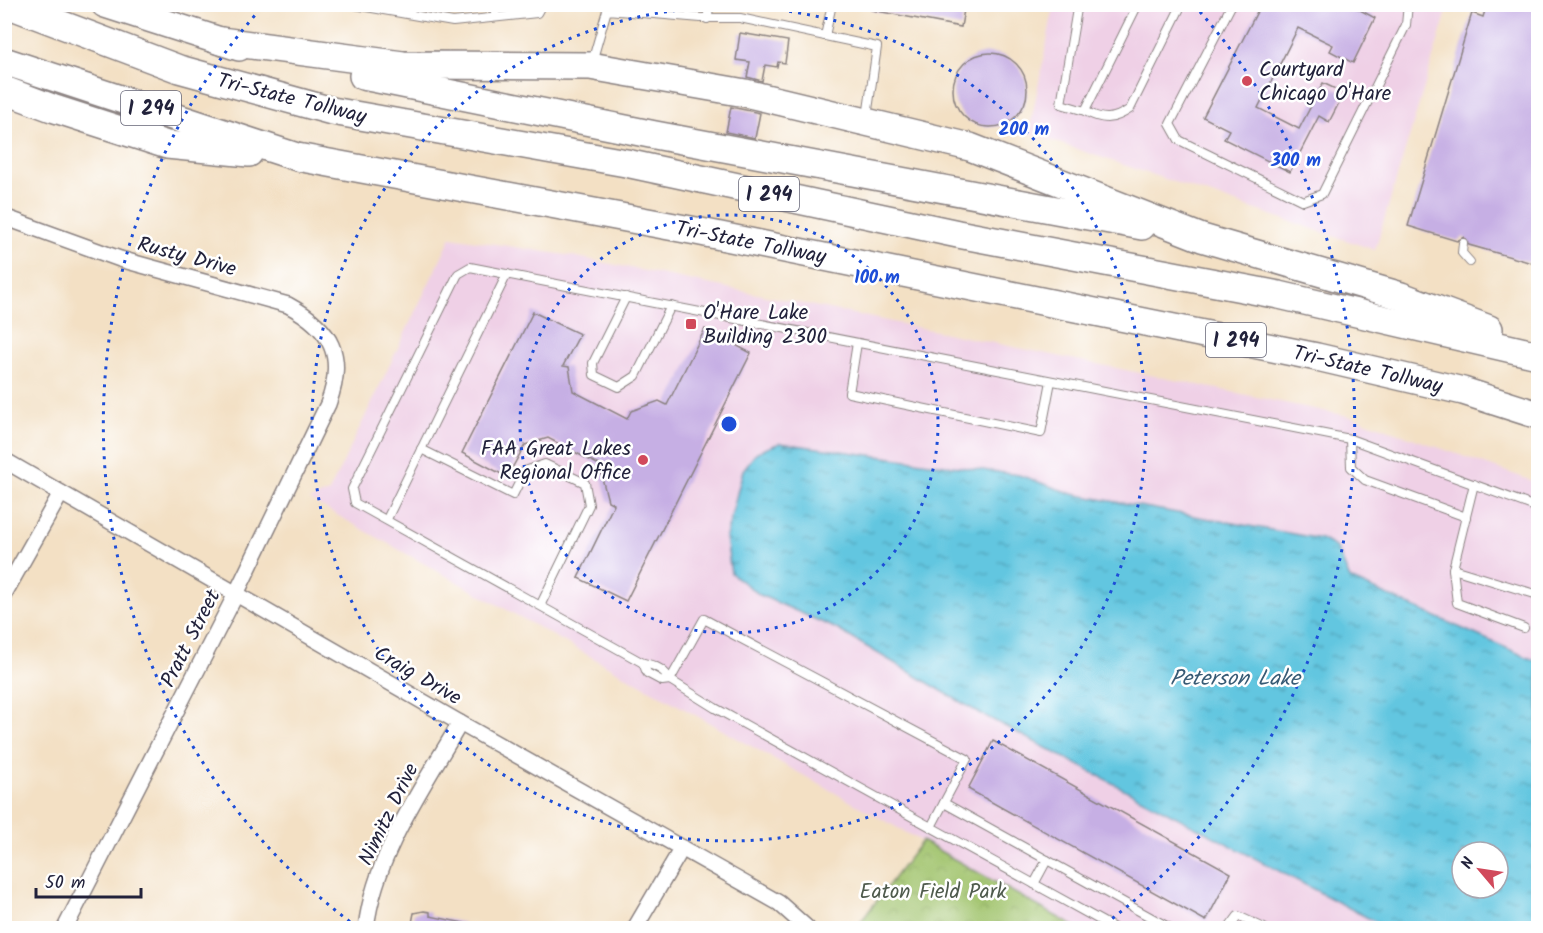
<svg xmlns="http://www.w3.org/2000/svg" width="1543" height="933" font-family="Kalam,sans-serif">
<defs>
<pattern id="park-crowns" width="20" height="18" patternUnits="userSpaceOnUse" patternTransform="scale(1.5)"><rect width="20" height="18" fill="#a3c56f"/><path d="M2 6a3 3 0 1 1 6 0M12 15a3 3 0 1 1 6 0" fill="none" stroke="#8ca961"/></pattern>
<pattern id="water-ripples" width="26" height="14" patternUnits="userSpaceOnUse" patternTransform="scale(1.5)"><rect width="26" height="14" fill="#62c6e0"/><path d="M2 4q2-2 4 0t4 0M15 11q2-2 4 0t4 0" fill="none" stroke="#50a0b7"/></pattern>
</defs>
<rect width="100%" height="100%" fill="#fff"/>
<filter id="ink" filterUnits="userSpaceOnUse"><feTurbulence type="fractalNoise" baseFrequency=".0167" numOctaves="2"/><feDisplacementMap in="SourceGraphic" scale="12" xChannelSelector="R" yChannelSelector="G"/><feConvolveMatrix kernelMatrix="1 2 1 2 8 2 1 2 1" color-interpolation-filters="sRGB"/></filter>
<filter id="wash" filterUnits="userSpaceOnUse"><feTurbulence type="fractalNoise" baseFrequency=".008" numOctaves="4" result="noise"/><feDisplacementMap in="SourceGraphic" scale="24" xChannelSelector="R" yChannelSelector="G"/><feGaussianBlur stdDeviation="1.35" result="paint"/><feColorMatrix in="noise" values="0 0 0 0 0 0 0 0 0 0 0 0 0 0 0 0 0 1.4 0 .05"/><feComposite in="paint" operator="in"/></filter>
<g filter="url(#wash)">
<rect width="100%" height="100%" fill="#f3e0c4"/>
<!-- built -->
<g fill="#efd0e6" fill-rule="evenodd">
<polygon points="1054,5 1449,5 1375,250 1029,133"/>
<path d="M451,237L572,256L1353,417L1538,483V928H1077L310,500L329,492ZM1462,852H1498V888H1462Z"/>
</g>
<!-- park -->
<polygon fill="url(#park-crowns)" stroke="#627455" stroke-width="1.5" points="922,841 1077,928 856,928"/>
<!-- water -->
<path fill="url(#water-ripples)" stroke="#42748e" stroke-width="1.5" fill-rule="evenodd" d="M780,443L1019,475L1072,494L1321,539L1337,548L1350,579L1538,662V928H1387L976,711L835,628L760,595L731,573L726,537L743,470L757,452ZM1462,852H1498V888H1462Z"/>
<g id="blocks">
<!-- building -->
<g fill="#c6afe4">
<polygon points="871,4 965,4 961,27 871,10"/>
<polygon points="1261,4 1349,4 1375,18 1353,63 1330,51 1333,45 1298,28 1258,108 1299,129 1323,83 1344,93 1329,122 1319,116 1290,172 1224,139 1229,130 1203,117"/>
<polygon points="1487,4 1539,4 1539,265 1469,245 1464,237 1457,241 1408,226 1472,13 1483,17"/>
<polygon points="740,33 788,41 785,63 778,62 777,67 765,65 762,81 747,77 750,62 736,60"/>
<circle cx="990" cy="90" r="37"/>
<polygon points="731,107 760,113 755,138 726,132"/>
<polygon points="533,312 580,334 563,366 569,367 573,391 627,419 631,411 659,401 667,405 705,329 751,353 626,601 578,578 614,504 608,501 601,474 603,467 548,438 525,445 507,477 462,453"/>
<polygon points="993,741 1231,873 1206,921 968,789"/>
<polygon points="424,911 430,912 430,916 464,923 463,928 411,928 414,913"/>
</g>
</g>
</g>
<g filter="url(#ink)">
<use href="#blocks" fill-opacity="0" stroke="#8a8180" stroke-width="1.5"/>
<g fill="none" stroke-linecap="round" stroke-linejoin="round">
<!-- service casing -->
<g stroke="#8a8180" stroke-width="10">
<g id="service">
<polyline points="349,4 453,22 537,13 542,4"/>
<polyline points="495,4 495,17"/>
<path d="M1138,4L1085,111C1103,121 1114,120 1130,109L1182,4"/>
<polyline points="1232,4 1170,124 1179,140 1303,201 1322,194 1406,25 1408,4"/>
<polyline points="1077,9 1061,104 1085,111"/>
<polyline points="707,19 710,4"/>
<polyline points="825,36 832,4"/>
<polyline points="592,62 607,10 701,18 740,18 877,47 867,117"/>
<polyline points="1463,243 1462,253 1470,262"/>
<polyline points="626,297 593,363 594,375 619,387 636,376 671,306"/>
<polyline points="857,343 849,393 1041,433 1051,381"/>
<polyline points="1350,439 1351,467 1365,480 1466,517"/>
<polyline points="421,449 513,495 525,471 545,464 585,483 589,505 541,604"/>
<polyline points="1474,484 1453,569 1538,595"/>
<polyline points="387,519 507,274"/>
<polyline points="1453,569 1457,603 1524,628"/>
<polyline points="643,663 647,673 662,681 670,680"/>
<polyline points="670,680 704,619 967,759 931,827"/>
<polyline points="944,803 1170,928"/>
<polyline points="1034,884 1047,860"/>
<path d="M1114,928L715,708L670,680C665,670 655,665 643,663L355,503L352,489L458,274L470,267L1350,439L1538,508"/>
<polyline points="1229,928 1238,916 1264,928"/>
</g>
</g>
<!-- minor casing -->
<g stroke="#8a8180" stroke-width="18">
<g id="minor">
<path d="M4,217L120,259L288,305C332,329 346,356 328,404L236,594L65,928"/>
<polyline points="4,460 460,723 779,903 807,928"/>
<polyline points="4,594 61,493"/>
<path d="M366,928C375,854 423,787 460,723"/>
<polyline points="635,928 682,848"/>
</g>
</g>
<!-- motorway casing -->
<g stroke="#8a8180" stroke-width="30">
<g id="motorway">
<polyline points="7,4 179,69 332,111 626,163 958,234 1279,295 1538,355"/>
<polyline points="105,4 239,47"/>
<polyline points="221,41 403,65 590,66 745,93 970,147 1202,238 1401,296 1489,329"/>
<polyline points="4,61 297,157 696,231 1317,357 1463,391 1538,415"/>
<polyline points="363,76 655,135 1142,226"/>
<polyline points="4,90 52,108 167,145 249,153"/>
</g>
</g>
<!-- service -->
<use href="#service" stroke="#fff" stroke-width="8"/>
<!-- minor -->
<use href="#minor" stroke="#fff" stroke-width="15"/>
<!-- motorway -->
<use href="#motorway" stroke="#fff" stroke-width="27"/>
</g>
</g>
<!-- distance rings -->
<g fill="none" stroke="#1d4ed8" stroke-width="3" stroke-dasharray="3 6">
<circle cx="729" cy="424" r="209"/>
<circle cx="729" cy="424" r="417"/>
<path d="M357 927A626 626 0 0 1 264 5M1194 5A626 626 0 0 1 1101 927"/>
</g>
<!-- markers -->
<g fill="#d1495b" stroke="#fff" stroke-width="2">
<circle cx="1247" cy="81" r="6"/>
<rect x="685" y="318" width="12" height="12" rx="3"/>
<circle cx="643" cy="460" r="6"/>
</g>
<g text-anchor="middle" stroke-width="5" stroke-linejoin="round" paint-order="stroke">
<!-- shield labels -->
<g fill="#fff" stroke="#646476" stroke-width="1.5">
<rect x="121" y="91" width="60" height="34" rx="4.5"/>
<rect x="739" y="177" width="60" height="34" rx="4.5"/>
<rect x="1206" y="323" width="60" height="34" rx="4.5"/>
</g>
<g font-size="20" font-weight="bold" fill="#22223b">
<text x="151" y="115">I 294</text>
<text x="769" y="201">I 294</text>
<text x="1236" y="347">I 294</text>
</g>
<!-- poi labels -->
<g font-size="21" fill="#22223b" stroke="#fff" text-anchor="start">
<text x="1259" y="76">Courtyard<tspan x="1259" dy="24">Chicago O'Hare</tspan></text>
<text x="703" y="319">O'Hare Lake<tspan x="703" dy="24">Building 2300</tspan></text>
<text x="631" y="455" text-anchor="end">FAA Great Lakes<tspan x="631" dy="24">Regional Office</tspan></text>
</g>
<!-- street labels -->
<g font-size="21" fill="#22223b" stroke="#fff">
<text transform="translate(292 98) rotate(14)" y="7">Tri-State Tollway</text>
<text transform="translate(751 242) rotate(11)" y="7">Tri-State Tollway</text>
<text transform="translate(187 256) rotate(15)" y="7">Rusty Drive</text>
<text transform="translate(1368 369) rotate(13)" y="7">Tri-State Tollway</text>
<text transform="translate(190 638) rotate(-63)" y="7">Pratt Street</text>
<text transform="translate(418 675) rotate(30)" y="7">Craig Drive</text>
<text transform="translate(388 814) rotate(-64)" y="7">Nimitz Drive</text>
</g>
<!-- park labels -->
<g font-size="21" fill="#4f5b4d" stroke="#fff">
<text x="933" y="898">Eaton Field Park</text>
</g>
<!-- water labels -->
<g font-size="22" font-style="italic" fill="#385b75" stroke="#fff">
<text x="1235" y="685">Peterson Lake</text>
</g>
</g>
<circle cx="729" cy="424" r="9" fill="#1d4ed8" stroke="#fff" stroke-width="3"/>
<g font-size="18" text-anchor="middle" font-weight="bold" fill="#1d4ed8" stroke="#fff" stroke-width="5" stroke-linejoin="round" paint-order="stroke">
<text x="1024" y="135">200 m</text>
<text x="1296" y="166">300 m</text>
<text x="877" y="283">100 m</text>
</g>
<!-- margin -->
<rect width="1543" height="933" fill="none" stroke="#fff" stroke-width="24"/>
<!-- north arrow -->
<g transform="translate(1480 870) rotate(299)"><circle r="28" fill="#ffffff" stroke="#a7a7b1" stroke-width="1.5"/>
<path d="M0-4.5L10 22L0 15L-10 22Z" fill="#d1495b"/>
<text y="-9" font-size="16" font-weight="bold" text-anchor="middle" fill="#22223b">N</text>
</g>
<!-- scale -->
<path d="M36 888v9h105v-9" fill="none" stroke="#22223b" stroke-width="3"/>
<text x="45" y="888" font-size="18" fill="#22223b" stroke="#ffffff" stroke-width="4.5" paint-order="stroke">50 m</text>
</svg>
